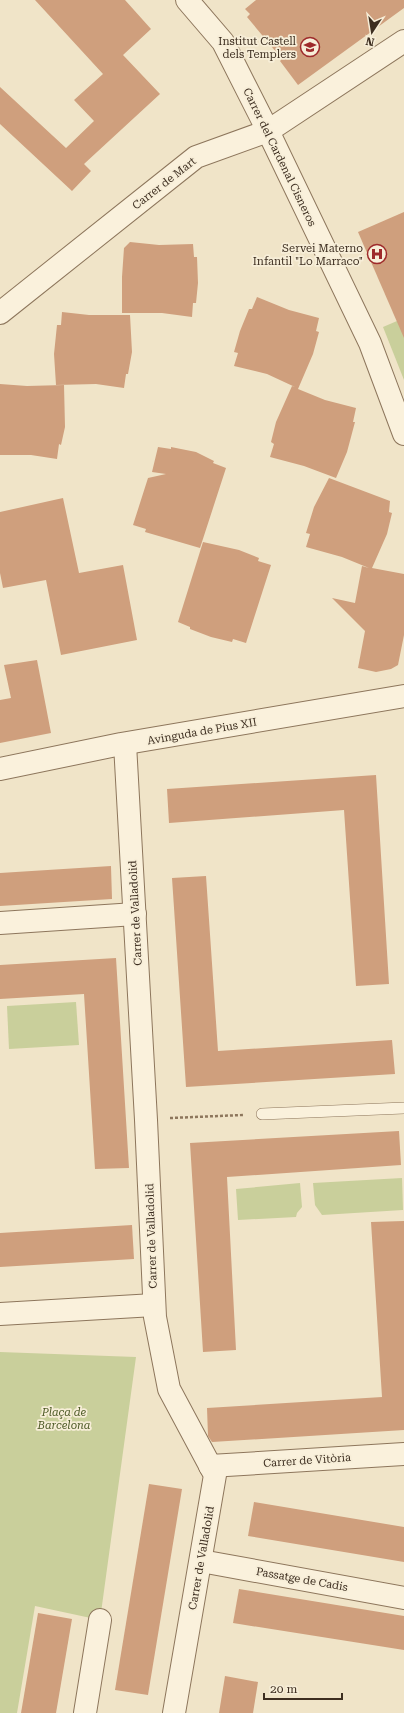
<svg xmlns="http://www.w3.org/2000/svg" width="404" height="1713" font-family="'Roboto Serif',serif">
<rect width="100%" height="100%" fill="#f0e4c8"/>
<!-- green -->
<g fill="#c9cf9b">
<polygon points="404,318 404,380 383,327"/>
<polygon points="76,1002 79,1045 9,1049 7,1006"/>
<polygon points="402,1178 403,1210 322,1215 315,1205 313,1183"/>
<polygon points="300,1183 302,1207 297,1213 296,1217 238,1220 236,1189"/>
<polygon points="0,1352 136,1357 100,1620 35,1606 17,1713 0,1713"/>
</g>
<!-- building -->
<g fill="#cf9f7d">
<polygon points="35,0 125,0 151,29 123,55 160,94 84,164 91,171 72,191 0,124 0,87 66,148 94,121 74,100 103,74"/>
<polygon points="256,0 404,0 404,8 298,85 280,61 282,59 247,17 250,14 245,9"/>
<polygon points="404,212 404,338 358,232"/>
<polygon points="130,242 159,245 193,244 194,257 197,257 198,283 196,303 193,303 192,317 162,313 122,313 122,277 124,248"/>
<polygon points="257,297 289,310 319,318 316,331 319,332 313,354 298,389 325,400 356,408 353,422 355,422 347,452 336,478 304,466 270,457 274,444 271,442 276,422 292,386 295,387 267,374 234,366 238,353 234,352 240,331 249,309 252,309"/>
<polygon points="62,312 89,315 130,315 132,352 128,374 126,374 124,388 96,384 56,385 54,354 57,325 61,325"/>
<polygon points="0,384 27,386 64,385 65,427 61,445 59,444 57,459 31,455 0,455"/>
<polygon points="158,447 171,449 171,447 196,452 214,461 213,463 226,468 200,548 145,532 146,529 133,525 148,478 166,474 152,472"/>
<polygon points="329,478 390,501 389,512 392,513 387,534 372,568 404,574 404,635 398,665 391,669 376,672 358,668 365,631 332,598 355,603 362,566 369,568 342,557 306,547 310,534 306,533 314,507"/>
<polygon points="63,498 79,573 123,565 137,640 61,655 46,580 3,588 0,573 0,512"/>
<polygon points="203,542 239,550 259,558 258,561 271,565 246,643 233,639 232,642 211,637 190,629 190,627 178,622"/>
<polygon points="37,660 51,733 0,743 0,700 11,698 4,665"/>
<polygon points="376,775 389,984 356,986 344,810 169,823 167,789"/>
<polygon points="111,866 112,899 0,906 0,873"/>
<polygon points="206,876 218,1051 392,1040 395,1074 186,1087 172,878"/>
<polygon points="116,958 129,1168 95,1169 84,994 0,999 0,965"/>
<polygon points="399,1131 401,1165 227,1177 236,1350 203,1352 190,1143"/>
<polygon points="404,1221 404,1430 212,1442 208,1436 207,1408 382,1397 371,1222"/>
<polygon points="132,1225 134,1259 0,1267 0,1233"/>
<polygon points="149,1484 182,1489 148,1695 115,1690"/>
<polygon points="254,1502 404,1527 404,1562 248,1536"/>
<polygon points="239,1589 404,1616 404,1650 233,1623"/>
<polygon points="38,1613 72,1619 56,1713 21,1713"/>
<polygon points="225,1676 258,1682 253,1713 219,1713"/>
</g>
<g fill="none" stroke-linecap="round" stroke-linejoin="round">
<!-- service casing -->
<g stroke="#8d765c" stroke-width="12">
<polyline id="service" points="262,1114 404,1108"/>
</g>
<!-- minor casing -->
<g stroke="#8d765c" stroke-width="24">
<g id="minor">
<polyline points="187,0 223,42 268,131 370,343 404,434"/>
<polyline points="0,313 196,157 268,131 404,41"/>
<polyline points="125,744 146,1120 155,1317 169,1389 215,1475 174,1713"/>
<polyline points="0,923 135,914"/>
<polyline points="0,1314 154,1305"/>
<polyline points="210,1466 404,1454"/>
<polyline points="201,1561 404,1598"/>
<polyline points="85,1713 100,1620"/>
</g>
</g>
<!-- tertiary casing -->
<g stroke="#8d765c" stroke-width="24">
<polyline id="tertiary" points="0,769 121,744 404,696"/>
</g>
<!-- path -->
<polyline stroke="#8d765c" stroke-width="2.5" stroke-dasharray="3 2" stroke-linecap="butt" points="170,1118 243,1115"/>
<!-- service -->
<use href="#service" stroke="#faf1dc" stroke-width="11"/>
<!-- minor -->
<use href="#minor" stroke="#faf1dc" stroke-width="22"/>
<!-- tertiary -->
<use href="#tertiary" stroke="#faf1dc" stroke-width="22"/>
</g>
<!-- icons -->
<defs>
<g id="school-ring" transform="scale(1)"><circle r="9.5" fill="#f7eed8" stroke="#9e2a2b" stroke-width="1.5"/><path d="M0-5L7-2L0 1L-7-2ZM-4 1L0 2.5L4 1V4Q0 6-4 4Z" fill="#9e2a2b"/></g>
<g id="hospital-ring" transform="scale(1)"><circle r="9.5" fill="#f7eed8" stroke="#9e2a2b" stroke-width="1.5"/><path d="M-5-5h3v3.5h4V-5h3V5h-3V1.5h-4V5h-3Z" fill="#9e2a2b"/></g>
</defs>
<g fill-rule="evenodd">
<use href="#school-ring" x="310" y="47"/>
<use href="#hospital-ring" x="377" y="254"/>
</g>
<g text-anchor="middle" stroke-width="3.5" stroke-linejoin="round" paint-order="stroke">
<!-- poi labels -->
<g font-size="11" fill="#3d2e20" stroke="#f7eed8" text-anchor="end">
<text x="296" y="45">Institut Castell<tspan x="296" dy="13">dels Templers</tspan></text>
<text x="363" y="252">Servei Materno<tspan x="363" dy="13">Infantil "Lo Marraco"</tspan></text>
</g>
<!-- street labels -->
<g font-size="11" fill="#3d2e20" stroke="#f7eed8">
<text transform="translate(280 157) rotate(64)" y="4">Carrer del Cardenal Cisneros</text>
<text transform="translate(164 183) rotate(-38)" y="4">Carrer de Mart</text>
<text transform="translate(202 731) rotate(-10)" y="4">Avinguda de Pius XII</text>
<text transform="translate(135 913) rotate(-93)" y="4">Carrer de Valladolid</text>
<text transform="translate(151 1236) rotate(-92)" y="4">Carrer de Valladolid</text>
<text transform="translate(307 1460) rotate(-4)" y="4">Carrer de Vitòria</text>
<text transform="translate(201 1558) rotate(-80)" y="4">Carrer de Valladolid</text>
<text transform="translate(302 1579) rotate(10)" y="4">Passatge de Cadis</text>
</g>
<!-- park labels -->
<g font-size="11" font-style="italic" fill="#4d5a26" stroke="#f7eed8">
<text x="64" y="1416">Plaça de<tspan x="64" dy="13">Barcelona</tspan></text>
</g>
</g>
<!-- north arrow -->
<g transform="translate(372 32) rotate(192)" stroke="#f7eed8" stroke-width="3" paint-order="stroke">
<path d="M0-3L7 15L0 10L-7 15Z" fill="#3d2e20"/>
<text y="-6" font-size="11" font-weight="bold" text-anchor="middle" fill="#3d2e20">N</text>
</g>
<!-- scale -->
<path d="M264 1693v6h78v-6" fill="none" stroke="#3d2e20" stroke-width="2"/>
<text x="270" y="1693" font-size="12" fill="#3d2e20" stroke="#f7eed8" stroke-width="3" paint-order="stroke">20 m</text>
</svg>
